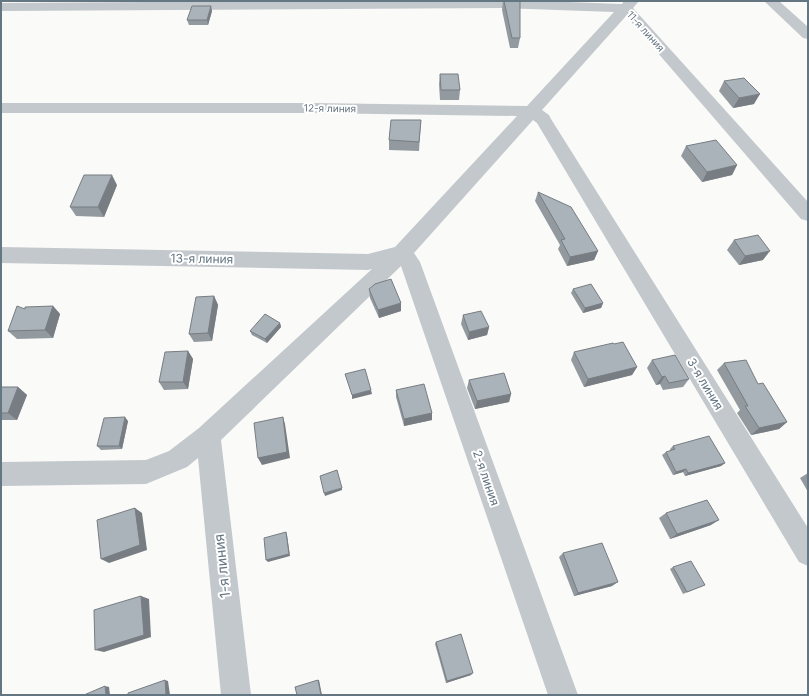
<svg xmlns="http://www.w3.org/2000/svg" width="809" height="696" font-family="Inter,sans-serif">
<rect width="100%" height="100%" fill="#fafaf8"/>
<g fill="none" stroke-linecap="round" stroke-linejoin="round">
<!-- minor -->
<g fill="#c3c8cc" fill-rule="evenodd">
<polygon points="301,1 540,1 622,4 624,1 639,1 633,8 808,202 808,221 801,219 626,16 542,110 549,115 551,119 808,528 808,566 799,562 537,123 533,120 414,253 420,262 578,695 548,695 401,266 221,440 251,695 221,695 198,458 187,467 146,484 1,486 1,462 146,460 169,451 199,428 372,269 368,270 1,263 1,247 368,254 395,247 517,116 310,113 1,113 1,103 310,103 527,106 614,12 503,8 1,11 1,3"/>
<polygon points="764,1 779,1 808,27 808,39 803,38"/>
</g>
</g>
<!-- wall -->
<g fill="#929a9f">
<polygon points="503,1 520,1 520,38 518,48 510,48 502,10"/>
<polygon points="212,11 208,25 189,25 187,20"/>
<polygon points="440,74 460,90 459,100 440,100 439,84"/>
<polygon points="724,81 754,104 733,108 719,91"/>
<polygon points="421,120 419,151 389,150 389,140"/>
<polygon points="686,146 737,165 732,175 702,182 681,156"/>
<polygon points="117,185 104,217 76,216 70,207"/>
<polygon points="538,192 598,251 594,260 567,266 558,249 560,245 535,201"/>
<polygon points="734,240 763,260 739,265 727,250"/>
<polygon points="369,289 401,311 379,318 370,298"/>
<polygon points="573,289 603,303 601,308 583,313 571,293"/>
<polygon points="214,296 218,305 212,341 194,342 189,334"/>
<polygon points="53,306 60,314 53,338 17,339 8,331 25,309"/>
<polygon points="463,315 489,327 487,335 468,340 461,324"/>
<polygon points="280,323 281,327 267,343 252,335 250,331"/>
<polygon points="188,351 193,359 188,389 164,390 159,382"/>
<polygon points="574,352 637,367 632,375 584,387 571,360"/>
<polygon points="652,360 689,379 683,387 663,390 660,384 656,385 647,368"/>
<polygon points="724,363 758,384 787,422 779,429 751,435 737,413 740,410 717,370"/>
<polygon points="469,380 511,394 509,402 475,409 467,388"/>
<polygon points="1,387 18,387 27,395 17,420 1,420"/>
<polygon points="396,390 432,413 432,420 404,426 396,397"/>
<polygon points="128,421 122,449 101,450 97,446"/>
<polygon points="673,446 725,463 721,466 685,476 683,472 673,475 662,455 666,452 671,451 670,449"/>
<polygon points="808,473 808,492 800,478"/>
<polygon points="666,513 711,525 670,539 659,518"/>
<polygon points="563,553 612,586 574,596 559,557"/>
<polygon points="673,567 705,585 683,594 670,569"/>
<polygon points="436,642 471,675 446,683 435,644"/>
</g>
<!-- shaded-wall -->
<g fill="#777d82">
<polygon points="211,6 212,11 208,25 207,20"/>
<polygon points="760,94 754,104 733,108 739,98"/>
<polygon points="737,165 732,175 702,182 707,172"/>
<polygon points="112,175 117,185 104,217 98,207"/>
<polygon points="598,251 594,260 567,266 570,257"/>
<polygon points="770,251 763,260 739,265 745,256"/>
<polygon points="214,296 218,305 212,341 208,333"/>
<polygon points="401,303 401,311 379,318 378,310"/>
<polygon points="603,303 601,308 583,313 585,308"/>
<polygon points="53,306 60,314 53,338 45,330"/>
<polygon points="280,323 281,327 267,343 265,339"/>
<polygon points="489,327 487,335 468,340 469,332"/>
<polygon points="188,351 193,359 188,389 183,382"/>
<polygon points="637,367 632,375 584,387 588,379"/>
<polygon points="665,376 660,384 656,385 662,377"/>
<polygon points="18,387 27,395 17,420 8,413"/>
<polygon points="371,390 372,394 352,399 352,395"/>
<polygon points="511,394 509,402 475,409 477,401"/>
<polygon points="432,413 432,420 404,426 404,419"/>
<polygon points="125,417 128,421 122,449 119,446"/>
<polygon points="283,417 285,424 290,458 262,465 258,458"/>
<polygon points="787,422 779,429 751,435 759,428"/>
<polygon points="725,463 721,466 685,476 688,473"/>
<polygon points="686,469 683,472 673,475 676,472"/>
<polygon points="342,488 342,490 325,496 324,493"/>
<polygon points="135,508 142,513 147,550 109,563 101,559"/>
<polygon points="719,520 711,525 670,539 677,534"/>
<polygon points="286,532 287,535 290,556 268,562 266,560"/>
<polygon points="618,582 612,586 574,596 578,593"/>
<polygon points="141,596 149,599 151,637 104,652 95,650"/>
<polygon points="473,673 471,675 446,683 447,681"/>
<polygon points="165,680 168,681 170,695 166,695"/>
<polygon points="318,680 319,680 322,695 321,695"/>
<polygon points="105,686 109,687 110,695 106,695"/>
</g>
<!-- building -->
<g fill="#aab3b9" stroke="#777d82">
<polygon points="504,1 520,1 520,38 512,38"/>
<polygon points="192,6 211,6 207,20 187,20"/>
<polygon points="440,74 458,74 460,90 441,90"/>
<polygon points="744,78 760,94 739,98 724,81"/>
<polygon points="391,120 421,120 419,142 389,140"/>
<polygon points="716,140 737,165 707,172 686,146"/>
<polygon points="84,175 112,175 98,207 70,207"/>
<polygon points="538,192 571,207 598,251 570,257 561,240 565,239"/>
<polygon points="758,235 770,251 745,256 734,240"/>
<polygon points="391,279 401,303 378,310 369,289 375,284"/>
<polygon points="591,284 603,303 585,308 573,289"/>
<polygon points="214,296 208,333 189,334 196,297"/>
<polygon points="17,306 25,309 25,307 53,306 45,330 8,331"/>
<polygon points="481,311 489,327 469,332 463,315"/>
<polygon points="265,314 280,323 265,339 250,331"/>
<polygon points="623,342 637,367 588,379 574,352 613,343 614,344"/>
<polygon points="188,351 183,382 159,382 165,352"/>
<polygon points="675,355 689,379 669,383 665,376 662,377 652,360"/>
<polygon points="746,360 758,384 763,383 787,422 759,428 745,406 748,406 724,363"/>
<polygon points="365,369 371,390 352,395 345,374"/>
<polygon points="504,373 511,394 477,401 469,380"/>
<polygon points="424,384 432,413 404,419 396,390"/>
<polygon points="1,387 18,387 8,413 1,413"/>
<polygon points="125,417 119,446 97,446 104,418"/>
<polygon points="283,417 287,452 258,458 254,423"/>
<polygon points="709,436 725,463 688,473 686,469 676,472 666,452 675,449 673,446"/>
<polygon points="337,470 342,488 324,493 320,476"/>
<polygon points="707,500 719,520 677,534 666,513"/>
<polygon points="135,508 140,545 101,559 97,520"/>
<polygon points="286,532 289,554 266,560 264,538"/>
<polygon points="602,543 618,582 578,593 563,553"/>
<polygon points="691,561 705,585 687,592 673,567"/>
<polygon points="141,596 144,635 95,650 94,610"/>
<polygon points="461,634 473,673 447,681 436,642"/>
<polygon points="165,680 166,695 128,695 128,693"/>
<polygon points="318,680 321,695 297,695 295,687"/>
<polygon points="105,686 106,695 84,695"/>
</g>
<g text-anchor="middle" stroke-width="4" stroke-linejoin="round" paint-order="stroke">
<!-- far-street labels -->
<g font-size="10" fill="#657683" stroke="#fff">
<text transform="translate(646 31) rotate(48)" y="4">11-я линия</text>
<text transform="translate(330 108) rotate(1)" y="4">12-я линия</text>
</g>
<!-- street labels -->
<g font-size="12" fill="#657683" stroke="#fff">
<text transform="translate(202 259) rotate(1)" y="4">13-я линия</text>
<text transform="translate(705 384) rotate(59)" y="4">3-я линия</text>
<text transform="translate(486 478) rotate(71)" y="4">2-я линия</text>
</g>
<!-- near-street labels -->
<g font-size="14" fill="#657683" stroke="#fff">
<text transform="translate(222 566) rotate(-96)" y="5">1-я линия</text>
</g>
</g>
<!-- border -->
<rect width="809" height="696" fill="none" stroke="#657683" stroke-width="4"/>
</svg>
